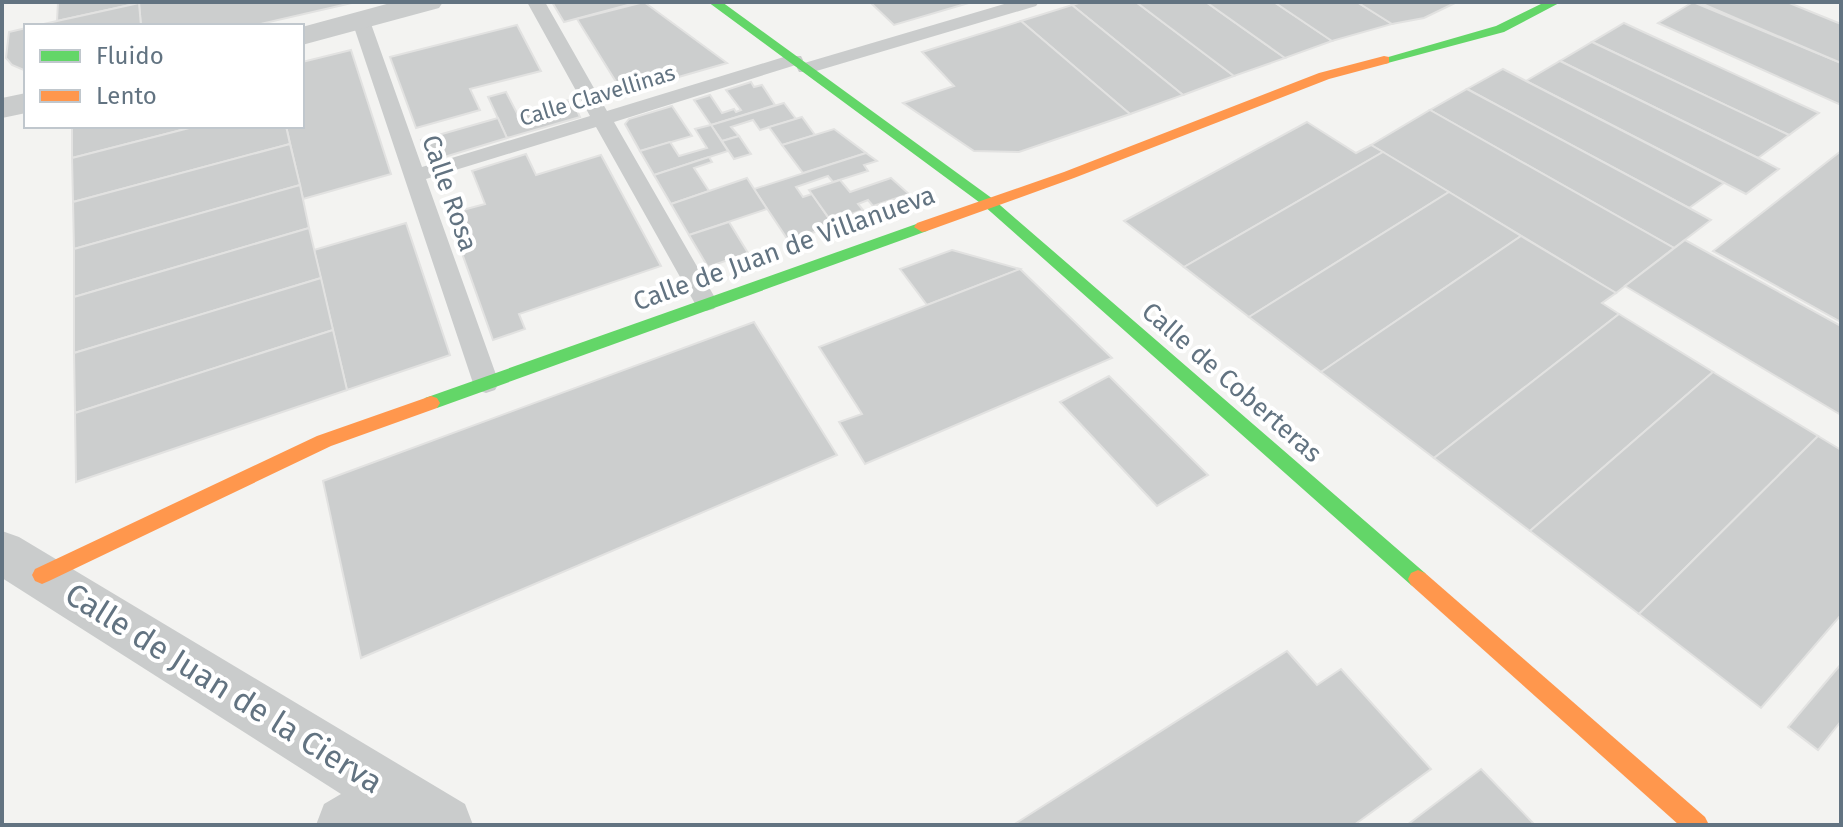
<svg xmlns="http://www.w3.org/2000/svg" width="1843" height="827" font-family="'Fira Sans',sans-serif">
<rect width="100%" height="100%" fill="#f3f3f1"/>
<!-- building -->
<g fill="#cccece" stroke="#e2e2e1" stroke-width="2">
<polygon points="58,2 144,2 57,21"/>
<polygon points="144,2 356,2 252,26 141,26 139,3"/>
<polygon points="552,2 639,2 564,22"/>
<polygon points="644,2 727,63 623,93 577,19"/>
<polygon points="870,2 972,2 894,25"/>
<polygon points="1082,2 1136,2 1234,76 1183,95 1072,5"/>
<polygon points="1136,2 1206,2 1285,58 1234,76"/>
<polygon points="1206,2 1274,2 1332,41 1285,58"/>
<polygon points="1274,2 1357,2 1392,24 1332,41"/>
<polygon points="1357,2 1457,2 1424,18 1392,24"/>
<polygon points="1693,2 1841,63 1841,105 1658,23"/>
<polygon points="1698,2 1787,2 1841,24 1841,63"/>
<polygon points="139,3 141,26 35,26 57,21"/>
<polygon points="1072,5 1183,95 1130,114 1021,21"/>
<polygon points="1021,21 1130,114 1019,152 974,151 903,103 954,86 922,52"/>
<polygon points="1624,23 1819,113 1789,135 1592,42"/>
<polygon points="517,25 541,71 470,89 480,110 416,128 390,57"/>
<polygon points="26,28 26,71 12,65 6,58 9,32"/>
<polygon points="1592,42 1789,135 1758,158 1560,61"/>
<polygon points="351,50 391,174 303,199 286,126 302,126 302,62"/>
<polygon points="1560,61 1758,158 1779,169 1746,194 1526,81"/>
<polygon points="1503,69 1526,81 1724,183 1689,208 1467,89"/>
<polygon points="751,82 754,87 762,85 775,105 711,125 694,100 710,95 722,113 734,109 736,112 741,110 726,90"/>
<polygon points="1467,89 1689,208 1711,220 1674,248 1430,110"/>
<polygon points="506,92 518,115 572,99 580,117 507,138 488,97"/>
<polygon points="784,103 796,119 760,130 753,120 731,127 739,136 722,141 711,125"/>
<polygon points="672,106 692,136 640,151 625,124 629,119"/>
<polygon points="1430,110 1674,248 1616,293 1371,145"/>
<polygon points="802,117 815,135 782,145 769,127"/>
<polygon points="498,118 507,138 428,162 421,140"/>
<polygon points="1307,122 1356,153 1371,145 1383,152 1184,267 1124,221"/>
<polygon points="711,125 728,151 654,175 640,151 670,142 679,156 707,148 695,129"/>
<polygon points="72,126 197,126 72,158"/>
<polygon points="197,126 286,126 290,144 73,202 72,158"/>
<polygon points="834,129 866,153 803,173 782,145"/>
<polygon points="739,136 751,154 734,159 722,141"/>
<polygon points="290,144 300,185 74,249 73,202"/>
<polygon points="1841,151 1841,322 1713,251"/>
<polygon points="1383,152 1449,192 1249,317 1184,267"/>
<polygon points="866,153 877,161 864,165 868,171 833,182 828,176 796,187 803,197 812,194 834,226 828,228 788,240 754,189"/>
<polygon points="526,154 536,175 601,155 661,266 519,314 525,329 493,340 448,214 485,204 472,171"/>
<polygon points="709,157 712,162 694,168 709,191 671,204 654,175"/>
<polygon points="747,178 767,209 689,235 671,204"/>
<polygon points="891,178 909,194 873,206 868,200 858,204 863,210 831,221 809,190 840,180 850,192"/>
<polygon points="300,185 309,228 74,297 74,249"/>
<polygon points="1449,192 1521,236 1321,372 1249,317"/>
<polygon points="729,222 748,253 708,267 689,235"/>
<polygon points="406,223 450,355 347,390 314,250"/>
<polygon points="309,228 321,278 74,353 74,297"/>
<polygon points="1521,236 1616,293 1602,303 1619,314 1434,458 1321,372"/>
<polygon points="1685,240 1841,326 1841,415 1625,286"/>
<polygon points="952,250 1020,269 927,305 900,269"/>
<polygon points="1020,269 1112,358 865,464 839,422 862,414 819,347"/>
<polygon points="321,278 333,330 75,413 74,353"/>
<polygon points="1619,314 1713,372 1530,531 1434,458"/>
<polygon points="754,322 837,455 361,658 323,481"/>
<polygon points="333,330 347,390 76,482 75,413"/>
<polygon points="1713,372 1818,436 1639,614 1530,531"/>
<polygon points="1109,376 1208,475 1157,506 1060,402"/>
<polygon points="1818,436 1841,450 1841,615 1761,708 1639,614"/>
<polygon points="1287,651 1317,685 1341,669 1431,769 1354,825 1013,825"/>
<polygon points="1841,664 1841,721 1818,750 1788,727"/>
<polygon points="1481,769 1535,825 1407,825"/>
</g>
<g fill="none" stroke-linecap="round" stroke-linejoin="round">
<!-- lane -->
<polygon fill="#cacccc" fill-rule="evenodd" points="527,2 545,2 607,111 787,56 801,56 803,60 801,64 1011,2 1039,2 1036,6 813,72 799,72 797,68 799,64 614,122 718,303 714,309 706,311 698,309 596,127 426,179 499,383 495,390 486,393 477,390 473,383 352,21 361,16 370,21 422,167 590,116"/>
<!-- street -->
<g fill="#cacccc" fill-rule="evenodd">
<polygon points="394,2 443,2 439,8 302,45 302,27"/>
<polygon points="26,93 26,113 2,118 2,98"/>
<polygon points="2,531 19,537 465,804 473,825 316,825 324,804 341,794 2,578"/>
</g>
<!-- fast -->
<g fill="#63d668" fill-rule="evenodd">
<polygon points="708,2 722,2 993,199 1425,573 1428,579 1425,585 1418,588 1411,585 983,205"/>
<polygon points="1545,2 1561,2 1504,32 1384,64 1378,60 1496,26"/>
<polygon points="922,222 930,227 927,231 437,408 425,408 422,403 425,398"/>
</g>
<!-- slow -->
<g fill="#ff974d" fill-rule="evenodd">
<polygon points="1384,56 1389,57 1389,63 1329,79 1074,178 927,231 922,232 914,227 917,223 1064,172 1319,73"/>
<polygon points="431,396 437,398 440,403 437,408 331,446 49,581 42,584 35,581 32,575 35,569 317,436"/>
<polygon points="1418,570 1425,573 1705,817 1709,825 1679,825 1411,585 1408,579 1411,573"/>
</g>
</g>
<g text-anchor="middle" stroke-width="8" stroke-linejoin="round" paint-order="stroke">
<!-- far-street labels -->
<g font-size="22" fill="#627381" stroke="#fff">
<text transform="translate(597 95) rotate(-17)" y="8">Calle Clavellinas</text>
</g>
<!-- street labels -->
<g font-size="26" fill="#627381" stroke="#fff">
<text transform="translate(450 193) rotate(71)" y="9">Calle Rosa</text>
<text transform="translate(784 248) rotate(-20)" y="9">Calle de Juan de Villanueva</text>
<text transform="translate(1232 382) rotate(41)" y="9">Calle de Coberteras</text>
</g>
<!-- near-street labels -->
<g font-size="32" fill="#627381" stroke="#fff">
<text transform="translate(224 688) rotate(32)" y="11">Calle de Juan de la Cierva</text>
</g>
</g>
<!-- border -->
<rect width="1843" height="827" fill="none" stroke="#627381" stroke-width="8"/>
<!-- legend -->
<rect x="24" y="24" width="280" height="104" fill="#ffffff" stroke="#c0c7cd" stroke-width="2"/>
<rect x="40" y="50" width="40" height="12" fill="#63d668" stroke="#c0c7cd" stroke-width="2"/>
<text x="96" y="64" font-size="24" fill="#627381">Fluido</text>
<rect x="40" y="90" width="40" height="12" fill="#ff974d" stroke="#c0c7cd" stroke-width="2"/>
<text x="96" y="104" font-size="24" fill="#627381">Lento</text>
</svg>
